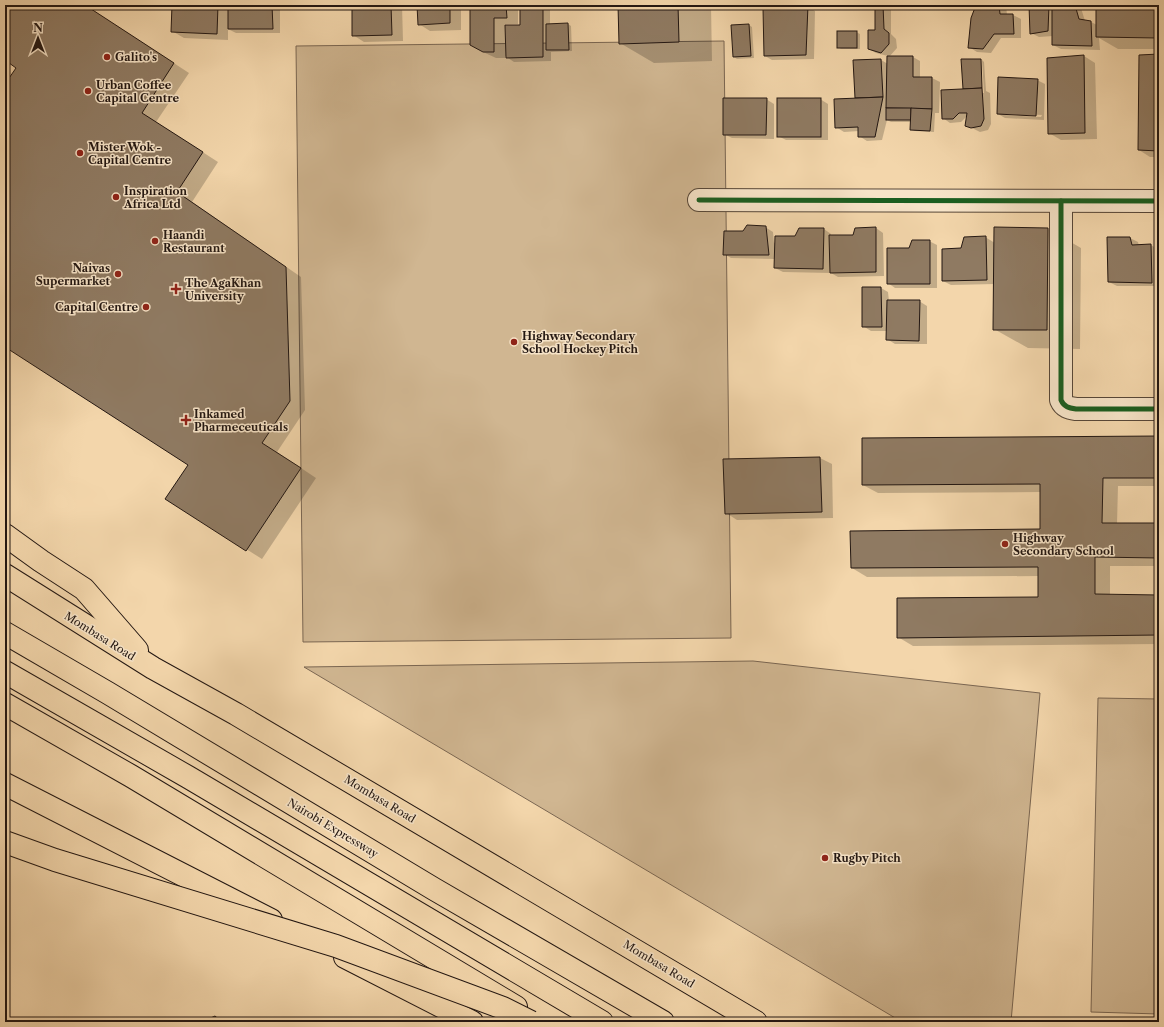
<svg xmlns="http://www.w3.org/2000/svg" width="1164" height="1027" font-family="'Libre Caslon Text',serif">
<rect width="100%" height="100%" fill="#f3d6ab"/>
<filter id="stains"><feTurbulence type="fractalNoise" baseFrequency=".005" numOctaves="4"/><feColorMatrix values="0 0 0 0 .2 0 0 0 0 .09 0 0 0 0 .02 0 0 0 .5 -.17"/></filter>
<radialGradient id="worn" r=".72"><stop offset=".6" stop-color="#630" stop-opacity="0"/><stop offset="1" stop-color="#630" stop-opacity=".3"/></radialGradient>
<!-- green -->
<g fill="#d0b691" stroke="#7a6652">
<polygon points="724,41 731,638 303,642 296,46"/>
<polygon points="753,661 1040,693 1011,1022 902,1022 304,667"/>
<polygon points="1098,698 1159,699 1159,1014 1091,1012"/>
</g>
<!-- shadow -->
<g fill="#0003" fill-rule="evenodd">
<polygon points="5,5 85,5 189,73 156,122 218,162 192,202 301,277 305,410 277,452 316,478 262,559 167,499 189,465 5,346 5,86 17,67 5,59"/>
<polygon points="173,5 280,5 280,33 236,33 228,29 228,40 184,38 172,31"/>
<polygon points="353,5 402,5 403,41 364,42 353,35"/>
<polygon points="418,5 461,5 461,30 430,31 419,24"/>
<polygon points="471,5 518,5 518,24 505,24 505,26 521,26 521,5 550,5 550,25 568,24 571,26 572,51 551,52 551,61 514,62 505,56 505,58 496,58 483,52"/>
<polygon points="583,5 711,5 712,61 654,63 620,43 619,7 587,7"/>
<polygon points="876,5 891,5 891,34 896,39 897,48 889,57 913,57 920,61 920,78 932,78 940,82 939,113 935,113 934,132 915,131 911,129 911,122 891,122 887,120 882,140 867,141 859,136 859,131 844,132 836,127 856,99 854,61 881,60 888,64 888,56 876,53 869,49 876,31"/>
<polygon points="977,5 1006,5 1007,15 1013,15 1021,19 1021,38 1001,38 991,53 977,52 969,47"/>
<polygon points="1030,5 1077,5 1081,8 1085,21 1091,22 1097,25 1097,5 1159,5 1159,49 1118,49 1099,38 1100,50 1061,49 1053,45 1053,36 1039,37 1031,33"/>
<polygon points="807,6 815,11 814,59 772,60 765,56"/>
<polygon points="749,25 752,27 754,58 737,59 734,57"/>
<polygon points="856,32 860,34 860,49 841,49 838,47"/>
<polygon points="1159,55 1159,157 1150,157 1139,150"/>
<polygon points="1084,56 1095,63 1097,139 1061,140 1049,133"/>
<polygon points="962,60 982,60 980,60 982,93 984,93 982,60 984,62 986,91 990,93 991,124 988,130 980,132 966,125 967,116 961,122 950,123 943,118 942,91 964,90"/>
<path d="M1037,80L1045,84L1044,120L1005,118L998,114ZM1004,113L1042,115L1041,117L1004,115Z"/>
<polygon points="766,99 774,104 774,139 732,138 724,134"/>
<polygon points="820,99 828,104 828,140 786,140 778,136"/>
<polygon points="765,227 773,232 774,243 824,229 831,234 831,236 853,236 876,228 883,233 884,276 838,277 831,273 783,272 775,268 775,259 731,258 724,254 743,232"/>
<polygon points="1048,229 1081,248 1080,349 1028,348 994,329 995,284 951,285 943,281 962,249 985,237 995,243"/>
<polygon points="1130,238 1138,242 1139,246 1151,245 1159,250 1159,286 1117,286 1109,282"/>
<polygon points="929,241 937,245 937,288 895,288 888,283 910,249"/>
<polygon points="881,288 888,292 889,301 919,301 927,306 927,344 895,344 887,339 887,331 871,331 863,326"/>
<polygon points="1159,437 1159,486 1118,486 1117,524 1159,524 1159,566 1110,566 1110,596 1159,596 1159,644 913,646 898,637 1039,598 1039,576 867,577 852,568 1041,530 1041,492 878,493 863,485"/>
<polygon points="820,458 832,464 833,518 737,520 726,513 724,460"/>
</g>
<!-- building -->
<g fill="#8f7a62" stroke="#231712">
<polygon points="5,5 85,5 174,63 142,113 203,152 177,192 286,267 290,401 262,443 301,468 246,551 165,499 188,465 5,347 5,84 16,68 5,60"/>
<polygon points="172,5 218,5 217,34 171,32"/>
<polygon points="228,5 272,5 273,29 228,29"/>
<polygon points="352,5 391,5 392,35 352,36"/>
<polygon points="417,5 450,5 450,23 418,25"/>
<polygon points="470,5 506,5 507,18 494,18 494,52 483,52 470,45"/>
<polygon points="520,5 543,5 543,57 506,58 505,25 520,25"/>
<polygon points="618,5 678,5 679,42 619,44"/>
<polygon points="808,5 806,55 764,56 763,8"/>
<polygon points="875,5 883,5 884,29 889,33 889,44 881,53 868,49 868,30 875,30"/>
<polygon points="976,5 999,5 1000,14 1013,14 1014,34 994,34 983,49 968,48 971,18"/>
<polygon points="1029,5 1049,5 1048,31 1030,34"/>
<polygon points="1052,5 1075,5 1079,19 1091,21 1092,46 1052,45"/>
<polygon points="1096,5 1155,5 1158,38 1096,37"/>
<polygon points="568,23 569,50 546,50 546,24"/>
<polygon points="749,24 751,56 733,57 731,25"/>
<rect x="837" y="31" width="20" height="17"/>
<polygon points="1159,54 1159,151 1138,150 1139,55"/>
<polygon points="1084,55 1085,133 1048,134 1047,58"/>
<polygon points="887,56 913,56 913,77 932,77 932,109 886,108"/>
<polygon points="881,59 883,97 855,98 853,60"/>
<polygon points="961,59 981,59 982,88 963,89"/>
<polygon points="998,77 1038,79 1036,116 997,114"/>
<polygon points="982,88 984,119 981,126 971,128 965,126 967,113 959,113 953,119 942,119 941,90"/>
<polygon points="883,97 875,137 858,137 858,127 835,128 834,99"/>
<polygon points="723,98 767,98 766,135 723,135"/>
<rect x="777" y="98" width="44" height="39"/>
<rect x="886" y="108" width="25" height="12"/>
<polygon points="911,108 932,109 930,131 910,130"/>
<polygon points="747,225 766,226 769,255 723,255 724,231 743,231"/>
<polygon points="876,227 876,272 830,273 829,235 853,235 855,228"/>
<polygon points="994,227 1048,228 1047,330 993,330"/>
<polygon points="799,228 824,228 823,269 774,268 775,236 795,236"/>
<polygon points="986,236 987,280 942,281 942,249 961,248 964,237"/>
<polygon points="1107,237 1130,237 1132,245 1151,244 1152,283 1108,282"/>
<polygon points="912,240 930,240 930,284 887,284 887,248 909,248"/>
<polygon points="862,287 881,287 882,327 862,327"/>
<polygon points="887,300 920,300 919,341 886,340"/>
<polygon points="1159,436 1159,478 1103,478 1102,523 1159,523 1159,558 1095,557 1095,594 1159,595 1159,635 897,638 897,598 1038,597 1038,567 851,568 850,531 1040,529 1040,484 862,485 862,438"/>
<polygon points="820,457 822,512 725,514 723,459"/>
<polygon points="215,1016 222,1022 202,1022"/>
</g>
<g fill="none" stroke-linecap="round" stroke-linejoin="round">
<!-- minor casing -->
<g stroke="#574738" stroke-width="24">
<g id="minor">
<polyline points="699,200 1159,201"/>
<path d="M1061,201V400C1064,407 1069,408 1076,409H1159"/>
</g>
</g>
<!-- highway casing -->
<g stroke="#231712" stroke-width="24">
<g id="highway">
<polyline points="5,535 41,561 84,589 137,650"/>
<polyline points="5,575 153,668 236,714 756,1022"/>
<polyline points="5,633 108,693 434,889 663,1022"/>
<polyline points="5,672 188,777 602,1022"/>
<polyline points="5,704 131,776 516,1007"/>
<polyline points="5,784 271,920"/>
<polyline points="345,957 472,1022"/>
</g>
</g>
<!-- minor -->
<use href="#minor" stroke="#f7e4c8" stroke-width="22"/>
<!-- highway -->
<use href="#highway" stroke="#f3d6ab" stroke-width="22"/>
<!-- highway-bridge casing -->
<g stroke="#231712" stroke-width="24" stroke-linecap="butt">
<polyline id="highway-bridge" points="5,842 55,860 336,946 503,1008 531,1022"/>
</g>
<!-- highway-bridge -->
<use href="#highway-bridge" stroke="#f3d6ab" stroke-width="22"/>
<!-- cycleway casing -->
<g stroke="#f7e4c8" stroke-width="8">
<g id="cycleway">
<polyline points="699,200 1159,201"/>
<path d="M1061,201V400C1064,407 1069,408 1076,409H1159"/>
</g>
</g>
<!-- cycleway -->
<use href="#cycleway" stroke="#1b5e20" stroke-width="5"/>
</g>
<!-- markers -->
<g fill="#8f2418" stroke="#f7e4c8" stroke-width="1.5">
<circle cx="107" cy="57" r="4"/>
<circle cx="88" cy="91" r="4"/>
<circle cx="80" cy="153" r="4"/>
<circle cx="116" cy="197" r="4"/>
<circle cx="155" cy="241" r="4"/>
<circle cx="118" cy="274" r="4"/>
<path d="M174 283h4v4h4v4h-4v4h-4v-4h-4v-4h4z"/>
<circle cx="146" cy="307" r="4"/>
<circle cx="514" cy="342" r="4"/>
<path d="M184 414h4v4h4v4h-4v4h-4v-4h-4v-4h4z"/>
<circle cx="1005" cy="544" r="4"/>
<circle cx="825" cy="858" r="4"/>
</g>
<g text-anchor="middle" stroke-width="3" stroke-linejoin="round" paint-order="stroke">
<!-- poi labels -->
<g font-size="11" font-weight="bold" fill="#231712" stroke="#f7e4c8" text-anchor="start">
<text x="115" y="61">Galito's</text>
<text x="96" y="89">Urban Coffee<tspan x="96" dy="13">Capital Centre</tspan></text>
<text x="88" y="151">Mister Wok -<tspan x="88" dy="13">Capital Centre</tspan></text>
<text x="124" y="195">Inspiration<tspan x="124" dy="13">Africa Ltd</tspan></text>
<text x="163" y="239">Haandi<tspan x="163" dy="13">Restaurant</tspan></text>
<text x="110" y="272" text-anchor="end">Naivas<tspan x="110" dy="13">Supermarket</tspan></text>
<text x="185" y="287">The AgaKhan<tspan x="185" dy="13">University</tspan></text>
<text x="138" y="311" text-anchor="end">Capital Centre</text>
<text x="522" y="340">Highway Secondary<tspan x="522" dy="13">School Hockey Pitch</tspan></text>
<text x="194" y="418">Inkamed<tspan x="194" dy="13">Pharmeceuticals</tspan></text>
<text x="1013" y="542">Highway<tspan x="1013" dy="13">Secondary School</tspan></text>
<text x="833" y="862">Rugby Pitch</text>
</g>
<!-- street labels -->
<g font-size="11" fill="#231712" stroke="#f7e4c8">
<text transform="translate(100 636) rotate(32)" y="4">Mombasa Road</text>
<text transform="translate(380 799) rotate(31)" y="4">Mombasa Road</text>
<text transform="translate(333 828) rotate(31)" y="4">Nairobi Expressway</text>
<text transform="translate(659 964) rotate(31)" y="4">Mombasa Road</text>
</g>
</g>
<!-- margin -->
<rect width="1164" height="1027" fill="none" stroke="#f3d6ab" stroke-width="20"/>
<rect x="6" y="6" width="1152" height="1015" fill="none" stroke="#231712" stroke-width="2"/>
<rect x="10" y="10" width="1144" height="1007" fill="none" stroke="#231712"/>
<!-- north arrow -->
<g transform="translate(38 38)" stroke="#f7e4c8" stroke-width="3" paint-order="stroke">
<path d="M0-3L7 15L0 10L-7 15Z" fill="#231712"/>
<text y="-6" font-size="11" font-weight="bold" text-anchor="middle" fill="#231712">N</text>
</g>
<rect width="100%" height="100%" filter="url(#stains)"/>
<rect width="100%" height="100%" fill="url(#worn)"/>
</svg>
